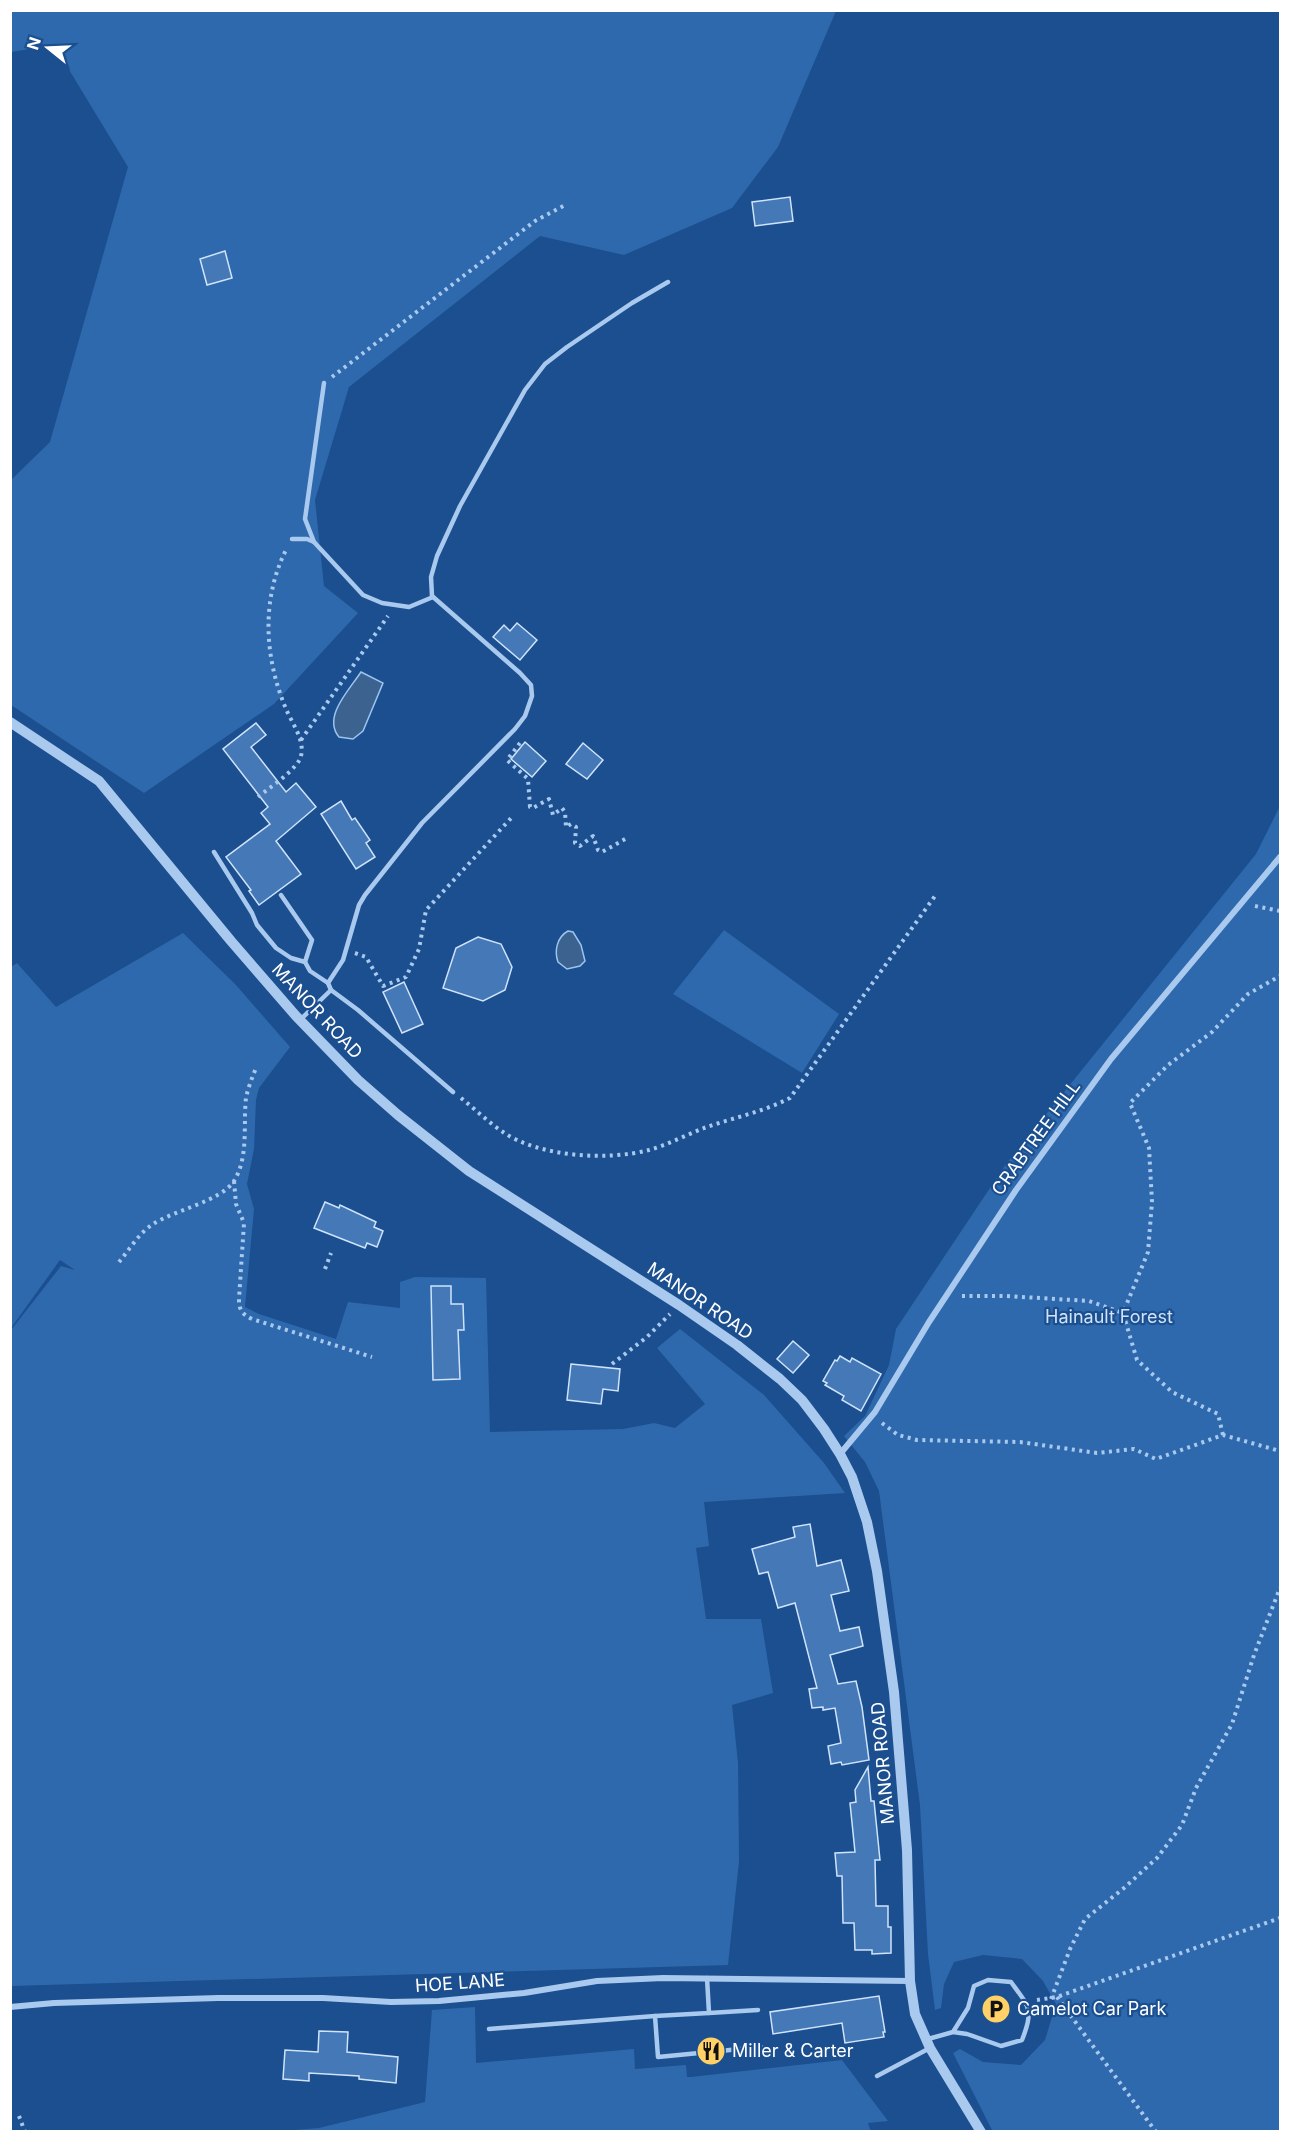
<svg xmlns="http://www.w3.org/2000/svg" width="1291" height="2142" font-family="Inter,sans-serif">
<rect width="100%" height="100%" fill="#1b4f8f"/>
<!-- green -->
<g fill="#2e69ad">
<polygon points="11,11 836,11 778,147 732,208 624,255 540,236 349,387 315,500 324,586 358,613 274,704 144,793 11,705 11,480 50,442 128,167 54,45 11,52"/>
<polygon points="1280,806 1280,2131 993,2132 953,2053 960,2049 983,2062 1021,2065 1045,2040 1056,2004 1043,1981 1022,1959 983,1955 954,1962 944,1984 941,2008 935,2010 928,1954 920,1805 879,1491 865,1462 844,1436 865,1416 889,1365 896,1329 1006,1164 1256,854"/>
<polygon points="724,930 839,1014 802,1073 673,994"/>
<polygon points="183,933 236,985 290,1047 259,1088 256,1100 254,1149 247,1184 254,1209 245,1307 259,1314 336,1339 348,1302 400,1308 400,1282 415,1277 486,1278 490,1432 623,1429 654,1423 675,1428 705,1404 657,1348 680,1329 764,1395 824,1463 845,1493 704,1502 709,1546 696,1548 706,1619 761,1619 773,1693 732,1705 738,1763 739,1861 728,1965 11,1986 11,1330 61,1266 75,1270 60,1260 11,1328 11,967 17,963 56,1007"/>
<polygon points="475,2007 476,2063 634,2049 635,2069 686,2065 687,2077 691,2077 842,2060 888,2121 868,2123 871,2132 282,2131 319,2128 425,2102 432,2010"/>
</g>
<!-- water -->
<g fill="#3c6290" stroke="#9cc4f0" stroke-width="1.5">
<path d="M361,672L383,683L363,731L353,739L339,737C322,717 350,689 361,672Z"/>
<path d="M568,931L573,932L581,945L585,961L580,966L567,969L558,962C554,951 557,937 568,931Z"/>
</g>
<!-- building -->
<g fill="#4478b7" stroke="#cfe3fa" stroke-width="1.5">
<polygon points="790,197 793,221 755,226 752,202"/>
<polygon points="225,251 232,278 207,285 200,259"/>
<polygon points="517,623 537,640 520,660 493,637 504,625 510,631"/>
<polygon points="256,723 266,735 251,747 286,792 296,783 316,807 276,841 301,874 259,905 249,891 251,890 226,857 270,824 261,813 268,807 223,749"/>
<polygon points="525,742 546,761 532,777 511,759"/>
<polygon points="583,743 603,760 587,779 566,764"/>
<polygon points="341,801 352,820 355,818 370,840 366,843 375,857 356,869 321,814"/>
<polygon points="478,937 501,944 512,967 505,990 483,1001 443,988 456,948"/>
<polygon points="404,982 423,1024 402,1033 383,992"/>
<polygon points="325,1202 339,1208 340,1205 376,1222 374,1227 383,1231 377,1247 367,1243 365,1248 314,1228"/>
<polygon points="431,1286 451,1286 451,1304 463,1304 464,1330 458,1330 460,1379 433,1380"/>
<polygon points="793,1341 809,1355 793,1373 777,1359"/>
<polygon points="840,1356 850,1362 852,1358 881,1374 861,1411 842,1400 844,1396 825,1385 827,1383 823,1381 835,1360 837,1361"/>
<polygon points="571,1364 620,1369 618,1391 603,1389 601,1404 567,1400"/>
<polygon points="810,1524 817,1566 841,1560 849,1591 831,1595 840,1631 859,1627 863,1646 830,1655 838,1684 856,1681 862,1707 869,1760 842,1765 841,1762 831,1764 828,1746 841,1743 835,1708 823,1710 823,1707 812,1708 809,1689 817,1688 795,1603 778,1608 768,1572 759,1574 752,1549 795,1537 793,1527"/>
<polygon points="868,1767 871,1801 874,1801 880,1860 875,1860 876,1906 888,1906 888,1927 891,1927 891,1953 872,1954 872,1950 855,1950 854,1923 843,1923 842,1876 837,1876 835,1853 855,1852 850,1803 856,1802 855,1790"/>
<polygon points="879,1996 885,2032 883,2032 884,2037 845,2043 842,2023 773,2034 770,2012"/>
<polygon points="319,2031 348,2032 347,2052 398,2057 396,2083 359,2079 359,2076 309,2073 309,2081 283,2079 285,2050 318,2052"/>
</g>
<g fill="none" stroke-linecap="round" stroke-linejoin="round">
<!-- path -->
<g stroke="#a9c9ee" stroke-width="4" stroke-dasharray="3 4.5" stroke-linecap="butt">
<polyline points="332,377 535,221 567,204"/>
<polyline points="301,740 388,616"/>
<polyline points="520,743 507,760 528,779 530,807 533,808 549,799 553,815 562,808 565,812 566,827 571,824 576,827 575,843 580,846 593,836 598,850 602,852 627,838"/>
<path d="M258,797C269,788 298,769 301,756C305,740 292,723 286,709C264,657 261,598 287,548"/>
<polyline points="1255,906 1280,911"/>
<polyline points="355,953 366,957 383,986 406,977 419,949 426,910 513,816"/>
<path d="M461,1098C475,1109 488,1122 503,1132C539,1157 607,1161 649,1150C667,1145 686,1135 704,1128C732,1118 763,1112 790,1098L935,896"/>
<path d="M234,1181L236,1204L244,1223L239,1299C239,1310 242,1314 252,1319L372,1357"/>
<path d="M119,1262C130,1249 139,1233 153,1224C175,1210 221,1201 234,1181C249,1157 243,1124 246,1098C248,1088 252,1078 256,1068"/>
<polyline points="325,1269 331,1253"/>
<polyline points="962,1296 1006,1296 1089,1301 1123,1313"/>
<polyline points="612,1364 647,1337 670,1314"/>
<polyline points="882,1423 898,1435 917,1440 1020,1442 1097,1453 1134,1449 1156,1459 1223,1435 1280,1451"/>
<polyline points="1223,1435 1218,1414 1172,1392 1137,1360 1123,1313 1148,1252 1152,1202 1149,1148 1130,1103 1168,1065 1212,1032 1248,994 1280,976"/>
<polyline points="1057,1997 1156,2132"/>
<polyline points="1051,1999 1070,1949 1085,1919 1124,1888 1157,1858 1182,1825 1196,1788 1232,1724 1254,1655 1280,1588"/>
<polyline points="1037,2000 1057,1997 1280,1918"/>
<polyline points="19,2116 25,2132"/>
</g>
<!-- service -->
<g stroke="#a9c9ee" stroke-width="4.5">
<polyline points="324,383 305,519 314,542 363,595 382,603 409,607 433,597"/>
<polyline points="292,539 307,539 314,542"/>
<polyline points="214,852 252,913 257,925 276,948 291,958 305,962 312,940 281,895"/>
<polyline points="305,962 310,971 328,983"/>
<polyline points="331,990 328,983 343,960 359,905 365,895 422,823 515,729 525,716 532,696 531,685 520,673 432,596 431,577 437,556 460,506 525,390 545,364 567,347 632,303 668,282"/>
<polyline points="300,1020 331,990 358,1010 453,1092"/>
<polyline points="707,1978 709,2013 655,2016 658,2057 761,2047"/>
<polyline points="709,2013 758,2010"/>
<polyline points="489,2029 655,2016"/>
<path d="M928,2039L953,2032L968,2008L974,1986L988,1980L1011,1982C1030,2008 1034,2010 1022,2040L1001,2046L967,2034L953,2032"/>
<polyline points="877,2076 930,2048"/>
</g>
<!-- minor -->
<g stroke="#a9c9ee" stroke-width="6">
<polyline points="840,1454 875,1412 929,1322 1016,1190 1111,1059 1280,857"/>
<polyline points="10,2007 54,2003 218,1998 323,1998 391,2002 439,2001 524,1993 597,1981 663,1978 910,1981"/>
</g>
<!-- tertiary -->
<polyline stroke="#a9c9ee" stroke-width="10" points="10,722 99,781 231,941 296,1016 358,1080 398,1115 469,1171 679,1305 737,1345 780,1379 802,1400 824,1429 840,1454 852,1477 867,1522 877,1571 894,1692 907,1850 910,1981 915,2014 930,2048 981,2132"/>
</g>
<!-- icons -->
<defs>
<g id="parking-disc" transform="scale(1.5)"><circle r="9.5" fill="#ffd166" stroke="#1b4f8f"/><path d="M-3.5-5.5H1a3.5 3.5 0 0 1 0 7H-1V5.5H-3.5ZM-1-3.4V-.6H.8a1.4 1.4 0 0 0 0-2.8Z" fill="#111"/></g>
<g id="restaurant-disc" transform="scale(1.5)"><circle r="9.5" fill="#ffd166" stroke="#1b4f8f"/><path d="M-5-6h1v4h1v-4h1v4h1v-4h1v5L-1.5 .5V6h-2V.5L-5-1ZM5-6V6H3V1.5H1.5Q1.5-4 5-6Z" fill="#111"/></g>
</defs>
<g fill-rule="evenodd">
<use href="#parking-disc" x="996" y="2009"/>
<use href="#restaurant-disc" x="711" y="2051"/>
</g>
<g text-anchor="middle" stroke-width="4.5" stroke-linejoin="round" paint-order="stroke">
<!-- street labels -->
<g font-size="18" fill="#fff" stroke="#1b4f8f">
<text transform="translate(317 1011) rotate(47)" y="6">MANOR ROAD</text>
<text transform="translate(1036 1138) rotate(-54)" y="6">CRABTREE HILL</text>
<text transform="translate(700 1301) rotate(34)" y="6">MANOR ROAD</text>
<text transform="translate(883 1763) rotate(-95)" y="6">MANOR ROAD</text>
<text transform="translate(460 1983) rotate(-4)" y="6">HOE LANE</text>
</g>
<!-- park labels -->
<g font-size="18" fill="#cfe3fa" stroke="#1b4f8f">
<text x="1109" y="1323">Hainault Forest</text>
</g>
<!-- poi labels -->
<g font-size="18" fill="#fff" stroke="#1b4f8f" text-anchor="start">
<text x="1017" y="2015">Camelot Car Park</text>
<text x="732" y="2057">Miller &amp; Carter</text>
</g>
</g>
<!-- border -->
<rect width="1291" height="2142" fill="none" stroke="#ffffff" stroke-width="24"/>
<!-- north arrow -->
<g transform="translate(48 48) rotate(288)" stroke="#1b4f8f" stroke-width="4.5" paint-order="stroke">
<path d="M0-4.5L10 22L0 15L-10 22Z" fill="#ffffff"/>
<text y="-9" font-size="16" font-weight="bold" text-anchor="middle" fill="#ffffff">N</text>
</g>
</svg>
